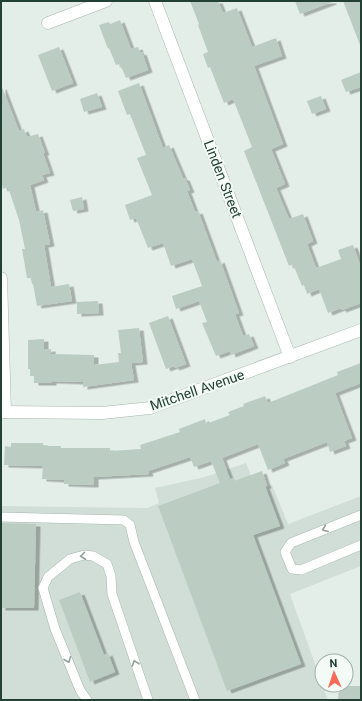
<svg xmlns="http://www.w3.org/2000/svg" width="362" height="701" font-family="Roboto,sans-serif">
<defs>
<filter id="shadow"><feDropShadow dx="4.5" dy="2.5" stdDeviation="0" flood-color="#0004"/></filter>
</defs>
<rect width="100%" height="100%" fill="#e3eee8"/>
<!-- built -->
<polygon fill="#d1ded7" points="246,463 257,491 272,485 288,524 361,496 361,566 290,594 328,700 1,700 1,506 147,508 159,503 155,488 205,477"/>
<!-- building -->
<g fill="#bbccc3" filter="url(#shadow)">
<polygon points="190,1 218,1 223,13 237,8 252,47 276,38 282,56 254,66 283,144 271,149 285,184 276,188 289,219 303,214 313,241 307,244 316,268 341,259 338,250 353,245 361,268 361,303 342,310 341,308 328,313 319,289 307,294 304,285 302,286 293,264 289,266 244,151 252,147 233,99 224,103 210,67 208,68 203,54 208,52 198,25 199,24"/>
<polygon points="295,1 332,1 332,2 300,14"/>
<polygon points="343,1 361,1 361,44 360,45"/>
<polygon points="120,20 131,49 138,47 140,53 142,52 148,70 126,78 120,64 116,65 109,48 108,49 99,25 109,22 110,24"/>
<polygon points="59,47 73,83 52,91 38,55"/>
<polygon points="361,72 361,87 346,92 341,80"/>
<polygon points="139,83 163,148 169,145 183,178 185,178 190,190 187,191 195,212 198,211 217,262 220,260 239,313 235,314 243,336 249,334 254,346 231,355 230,351 216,356 202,323 207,322 199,301 176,309 172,296 202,286 192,259 171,266 163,243 148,248 136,218 130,220 125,205 152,195 137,158 146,155 130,114 127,115 118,91"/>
<polygon points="1,87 2,87 19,131 24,129 27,137 38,134 45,153 43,153 50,173 42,175 44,180 30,185 36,212 43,210 50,244 44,245 51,287 69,284 72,301 37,306 33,284 32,284 31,278 27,278 22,249 25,249 19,220 8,187 3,189 1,181"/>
<polygon points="97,93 102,107 84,112 80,99"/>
<polygon points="321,96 326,109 312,114 307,101"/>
<polygon points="82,197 84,209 73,211 70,200"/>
<polygon points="98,301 99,313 77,314 77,302"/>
<polygon points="168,316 186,364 175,368 174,366 166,369 149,323"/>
<polygon points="139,328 143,362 131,363 134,380 83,387 83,382 52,381 52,383 34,383 34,376 30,376 30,369 28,369 28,340 44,339 44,350 51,349 51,354 94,355 94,365 119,362 118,353 121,353 118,330"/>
<polygon points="361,363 361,383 335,393 352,438 344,441 346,446 330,452 327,442 283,459 285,463 268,470 258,444 222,458 230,479 233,478 234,481 262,471 267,486 265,486 280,526 253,535 301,664 227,691 158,506 220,483 211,461 194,467 190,457 148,471 149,474 94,477 94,485 64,484 64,480 42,479 43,466 4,465 5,446 11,447 11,443 43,443 43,446 61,446 61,448 110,448 110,451 141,449 140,445 180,432 179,429 205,419 206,424 230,415 228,412 244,406 243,404 265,396 268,403 338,375 337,372"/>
<polygon points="1,523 36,524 34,608 1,608"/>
<polygon points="80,592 104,655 108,653 115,672 90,682 59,600"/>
<polygon points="339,686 361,686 360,700 338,700"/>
</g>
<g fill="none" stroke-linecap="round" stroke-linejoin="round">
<!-- service casing -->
<g stroke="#a5b7ae" stroke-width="10">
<g id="service">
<polyline points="361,515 291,543 285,552 292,569 301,570 361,545"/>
<polyline points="1,517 124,520 130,525 134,542 195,700"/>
<polyline points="87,700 80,690 55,629 43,588 48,577 70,559 84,555 93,556 107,564 111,576 112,594 148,700"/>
</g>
</g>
<!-- minor casing -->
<g stroke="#a5b7ae" stroke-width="13">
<g id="minor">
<polyline points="155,1 290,357"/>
<polyline points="48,23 106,1"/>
<polyline points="1,278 5,412"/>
<polyline points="1,412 102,413 150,408 361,330"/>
</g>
</g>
<!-- service -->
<use href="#service" stroke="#fff" stroke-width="9"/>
<!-- minor -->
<use href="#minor" stroke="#fff" stroke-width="12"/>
</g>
<!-- one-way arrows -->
<defs><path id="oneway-chevron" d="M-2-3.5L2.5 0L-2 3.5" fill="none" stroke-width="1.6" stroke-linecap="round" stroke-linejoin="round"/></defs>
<g stroke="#90a09a">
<use href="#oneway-chevron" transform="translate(325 529) rotate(158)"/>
<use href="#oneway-chevron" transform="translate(83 556) rotate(173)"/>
<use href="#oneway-chevron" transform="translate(68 660) rotate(68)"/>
<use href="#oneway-chevron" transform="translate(135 663) rotate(-109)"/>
</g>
<g text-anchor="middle" stroke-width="4" stroke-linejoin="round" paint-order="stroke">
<!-- street labels -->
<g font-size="14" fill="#224134" stroke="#f4faf6">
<text transform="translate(223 179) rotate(69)" y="5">Linden Street</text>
<text transform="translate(197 390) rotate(-19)" y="5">Mitchell Avenue</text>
</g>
</g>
<!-- border -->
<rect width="362" height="701" fill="none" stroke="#224134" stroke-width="4"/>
<!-- north arrow -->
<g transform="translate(334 673) rotate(357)"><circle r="19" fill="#f4faf6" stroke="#a0b0a8"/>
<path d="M0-3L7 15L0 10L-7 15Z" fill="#f96957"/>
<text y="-6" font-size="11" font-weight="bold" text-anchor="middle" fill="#224134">N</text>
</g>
</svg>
